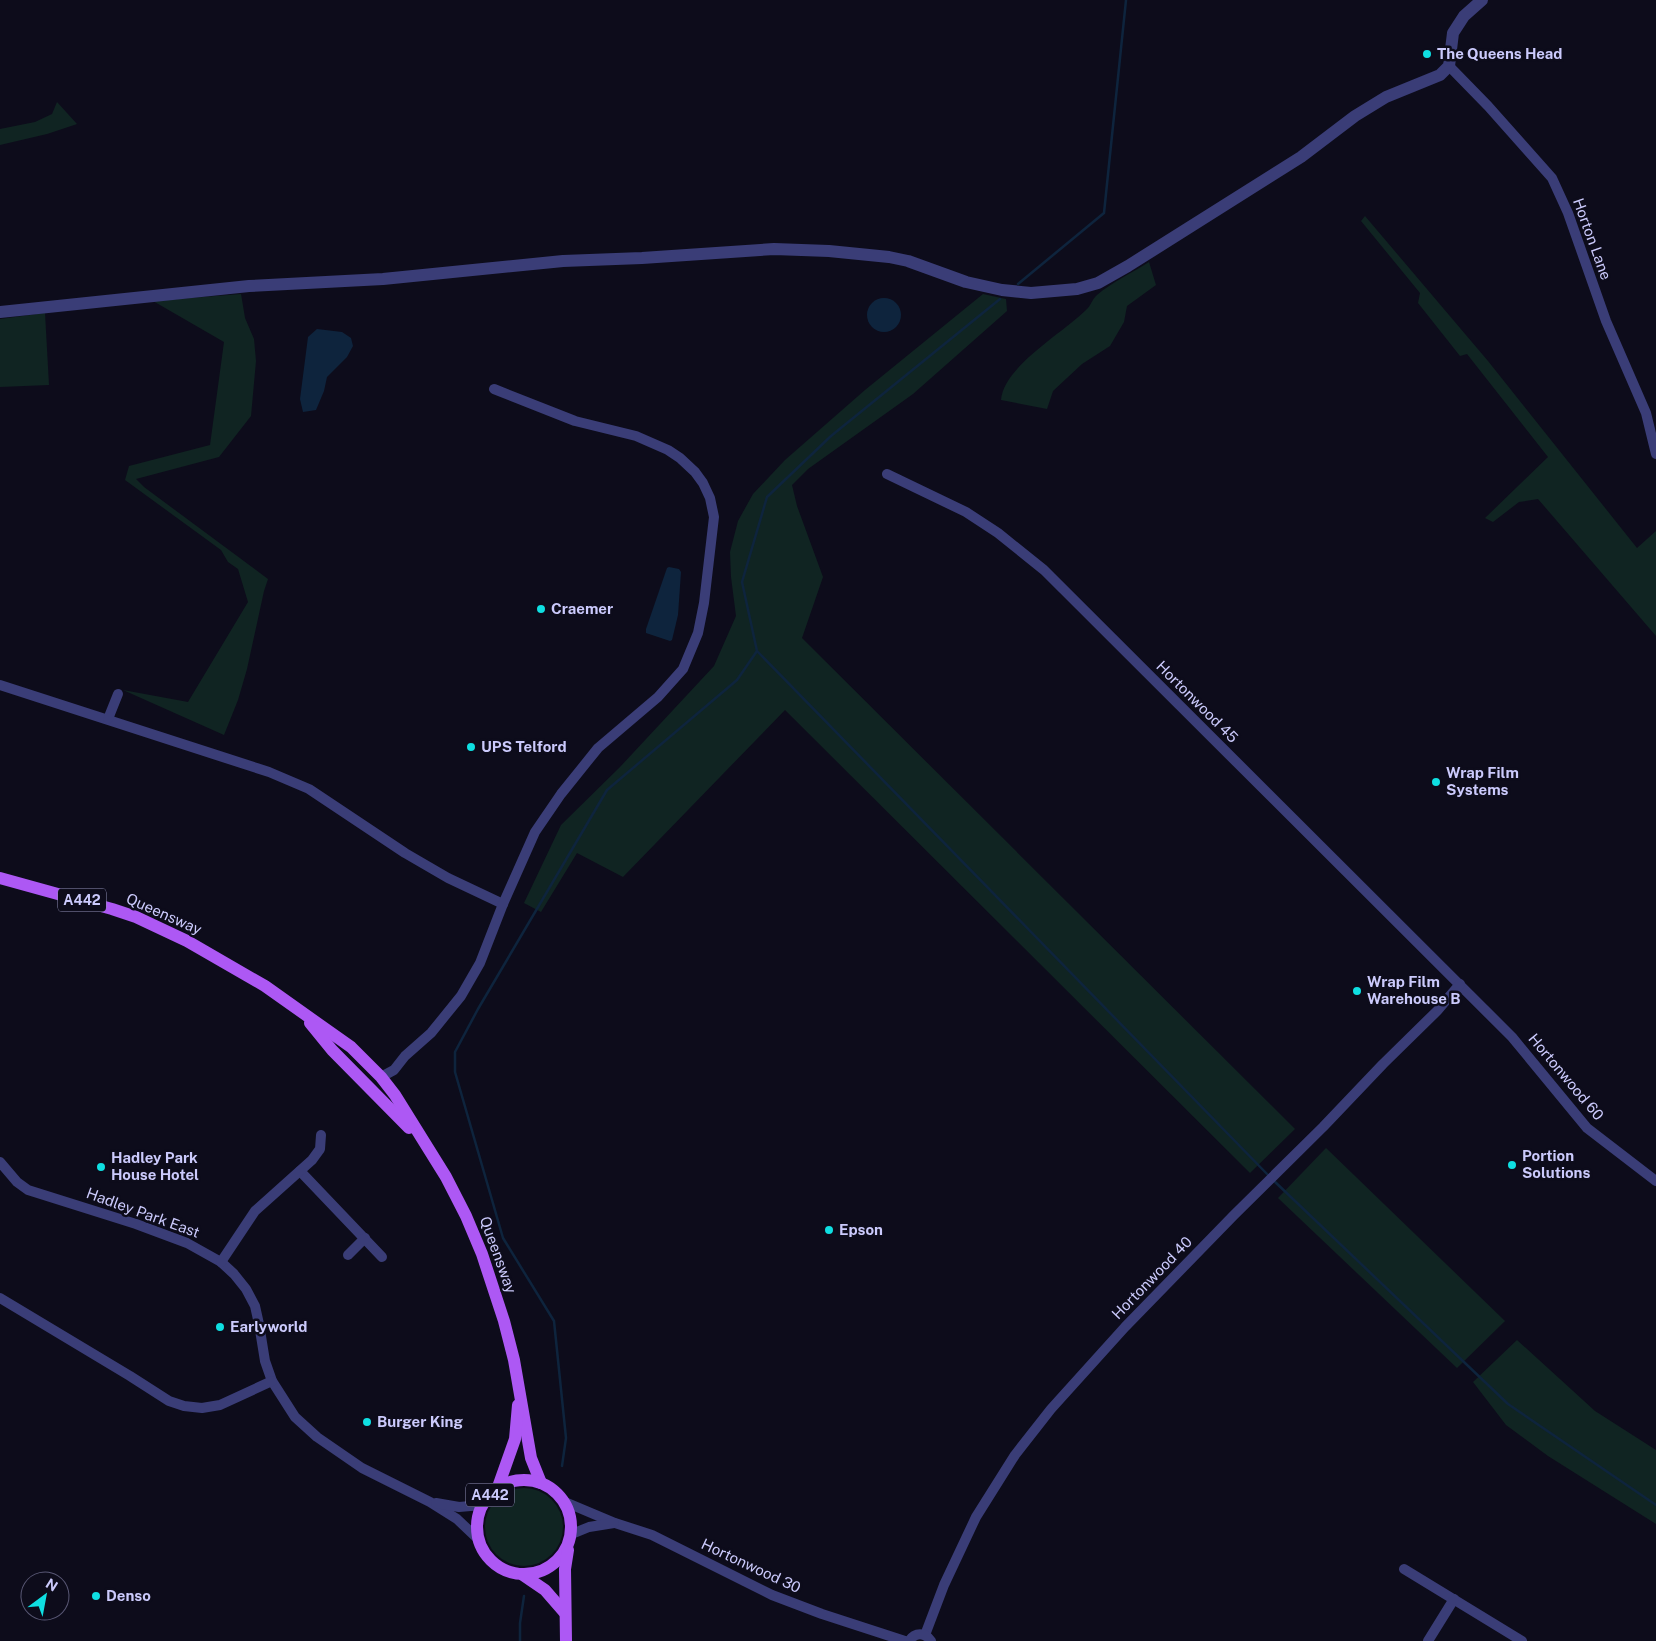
<svg xmlns="http://www.w3.org/2000/svg" width="1656" height="1641" font-family="'Public Sans',sans-serif">
<rect width="100%" height="100%" fill="#0d0c1b"/>
<!-- green -->
<g fill="#102422">
<polygon points="57,102 77,124 47,134 0,145 0,129 35,122 52,114"/>
<polygon points="1365,216 1488,361 1637,548 1656,531 1656,636 1538,499 1519,502 1493,522 1485,518 1548,457 1467,354 1460,356 1418,303 1420,293 1361,221"/>
<path d="M1149,262L1156,285L1127,306L1124,322L1110,346L1082,364L1053,391L1047,409L1001,400C1004,366 1063,333 1086,310C1091,306 1092,299 1097,295C1112,282 1132,273 1149,262Z"/>
<polygon points="241,294 245,318 254,339 256,361 251,416 219,457 136,479 144,487 268,579 264,591 247,669 238,700 224,735 123,690 188,702 248,602 238,569 228,562 221,550 125,480 129,466 210,445 224,342 153,301"/>
<polygon points="983,294 1006,299 1007,311 913,394 808,469 792,485 797,506 823,577 802,638 1295,1129 1250,1173 785,710 623,877 577,853 541,912 524,903 561,825 620,767 714,666 736,616 731,577 730,552 738,521 753,494 785,460 865,390"/>
<polygon points="45,313 49,385 0,387 0,319"/>
<polygon points="1326,1148 1505,1321 1457,1368 1278,1198"/>
<polygon points="1517,1340 1595,1411 1656,1450 1656,1524 1548,1456 1506,1425 1473,1382"/>
<circle cx="524" cy="1527" r="39"/>
</g>
<!-- water -->
<g fill="#0e243d">
<circle cx="884" cy="315" r="17"/>
<polygon points="317,329 342,332 351,338 353,346 347,357 327,377 324,391 316,410 303,412 300,399 308,337"/>
<polygon points="669,567 679,569 681,572 678,615 672,640 670,641 646,633 646,629 667,568"/>
</g>
<g fill="none" stroke-linecap="round" stroke-linejoin="round">
<!-- stream -->
<g stroke="#0e243d" stroke-width="2.5">
<polyline points="1018,284 1104,213 1126,0"/>
<polyline points="1000,299 831,436 767,497 742,582 757,651 1269,1176"/>
<polyline points="1273,1180 1508,1404 1656,1505"/>
<polyline points="562,1466 566,1438 554,1321 503,1238 455,1072 455,1052 478,1009 607,790 737,680 757,651"/>
<polyline points="520,1641 520,1623 524,1596"/>
</g>
<!-- minor -->
<g stroke="#3a3d77" stroke-width="10">
<polyline points="1449,66 1488,106 1552,178 1568,213 1606,321 1646,413 1656,454"/>
<polyline points="887,474 966,512 998,533 1044,570 1512,1037 1587,1128 1656,1181"/>
<polyline points="0,685 269,772 309,789 405,853 448,878 503,904"/>
<polyline points="108,719 118,694"/>
<polyline points="381,1077 394,1070 405,1056 431,1033 461,996 480,963 503,904 535,832 561,794 598,748 658,697 683,669 698,633 704,603 714,517 710,498 703,483 695,472 680,458 668,450 636,436 575,421 494,389"/>
<polyline points="0,1162 17,1182 28,1190 136,1224 187,1243 221,1262 234,1274 246,1289 255,1306 259,1324 265,1361 272,1381 295,1417 317,1437 362,1468 430,1502 457,1519 479,1540"/>
<polyline points="300,1171 382,1257"/>
<polyline points="348,1255 365,1238"/>
<polyline points="221,1262 255,1211 312,1160 320,1149 321,1135"/>
<polyline points="0,1298 130,1376 169,1401 184,1406 202,1408 220,1405 272,1381"/>
<polyline points="565,1502 615,1523 652,1535 772,1595 822,1614 905,1641"/>
<polyline points="436,1503 459,1507 482,1505"/>
<polyline points="572,1534 589,1527 614,1523"/>
<polyline points="1404,1569 1522,1641"/>
<polyline points="925,1635 944,1585 976,1517 1015,1455 1051,1409 1125,1327 1234,1215 1323,1127 1383,1064 1437,1011 1460,984"/>
<path d="M909,1641C915,1632 925,1632 931,1641"/>
<polyline points="1428,1641 1454,1599"/>
</g>
<!-- tertiary -->
<polyline stroke="#3a3d77" stroke-width="12" points="0,312 249,286 383,279 563,261 642,258 774,249 829,251 889,257 908,261 966,282 1002,290 1031,293 1077,289 1098,283 1128,266 1301,157 1355,116 1386,97 1440,75 1449,66 1453,33 1464,16 1482,0"/>
<!-- primary -->
<g stroke="#ad58f4" stroke-width="12">
<polyline points="0,878 112,909 136,917 187,941 265,986 351,1047 381,1077 395,1095 446,1177 466,1216 482,1254 504,1321 514,1360 531,1458 541,1483"/>
<polyline points="310,1023 332,1050 409,1128"/>
<circle cx="524" cy="1527" r="47"/>
<polyline points="498,1487 515,1439 518,1405"/>
<polyline points="523,1575 545,1590 565,1613"/>
<polyline points="566,1641 565,1569 568,1550"/>
</g>
</g>
<!-- markers -->
<g fill="#0fdfe2" stroke="#0d0c1b" stroke-width="2">
<circle cx="1427" cy="54" r="5"/>
<circle cx="541" cy="609" r="5"/>
<circle cx="471" cy="747" r="5"/>
<circle cx="1436" cy="782" r="5"/>
<circle cx="1357" cy="991" r="5"/>
<circle cx="1512" cy="1165" r="5"/>
<circle cx="101" cy="1167" r="5"/>
<circle cx="829" cy="1230" r="5"/>
<circle cx="220" cy="1327" r="5"/>
<circle cx="367" cy="1422" r="5"/>
<circle cx="96" cy="1596" r="5"/>
</g>
<g text-anchor="middle" stroke-width="5" stroke-linejoin="round" paint-order="stroke">
<!-- shield labels -->
<g fill="#0d0c1b" stroke="#9291b8" stroke-width="1">
<rect x="58" y="888.5" width="48" height="23" rx="4"/>
<rect x="466" y="1483.5" width="48" height="23" rx="4"/>
</g>
<g font-size="14" font-weight="bold" fill="#cbcafc">
<text x="82" y="905">A442</text>
<text x="490" y="1500">A442</text>
</g>
<!-- poi labels -->
<g font-size="15" font-weight="bold" fill="#cbcafc" stroke="#0d0c1b" text-anchor="start">
<text x="1437" y="59">The Queens Head</text>
<text x="551" y="614">Craemer</text>
<text x="481" y="752">UPS Telford</text>
<text x="1446" y="778">Wrap Film<tspan x="1446" dy="17">Systems</tspan></text>
<text x="1367" y="987">Wrap Film<tspan x="1367" dy="17">Warehouse B</tspan></text>
<text x="1522" y="1161">Portion<tspan x="1522" dy="17">Solutions</tspan></text>
<text x="111" y="1163">Hadley Park<tspan x="111" dy="17">House Hotel</tspan></text>
<text x="839" y="1235">Epson</text>
<text x="230" y="1332">Earlyworld</text>
<text x="377" y="1427">Burger King</text>
<text x="106" y="1601">Denso</text>
</g>
<!-- street labels -->
<g font-size="15" fill="#cbcafc" stroke="#0d0c1b">
<text transform="translate(1592 239) rotate(70)" y="5">Horton Lane</text>
<text transform="translate(1197 702) rotate(45)" y="5">Hortonwood 45</text>
<text transform="translate(164 914) rotate(24)" y="5">Queensway</text>
<text transform="translate(1566 1077) rotate(50)" y="5">Hortonwood 60</text>
<text transform="translate(143 1213) rotate(20)" y="5">Hadley Park East</text>
<text transform="translate(498 1255) rotate(70)" y="5">Queensway</text>
<text transform="translate(1152 1278) rotate(-46)" y="5">Hortonwood 40</text>
<text transform="translate(751 1566) rotate(25)" y="5">Hortonwood 30</text>
</g>
</g>
<!-- north arrow -->
<g transform="translate(45 1596) rotate(32)"><circle r="24" fill="#0d0c1b" stroke="#595875"/>
<path d="M0-4L9 19L0 12L-9 19Z" fill="#0fdfe2"/>
<text y="-8" font-size="14" font-weight="bold" text-anchor="middle" fill="#cbcafc">N</text>
</g>
</svg>
